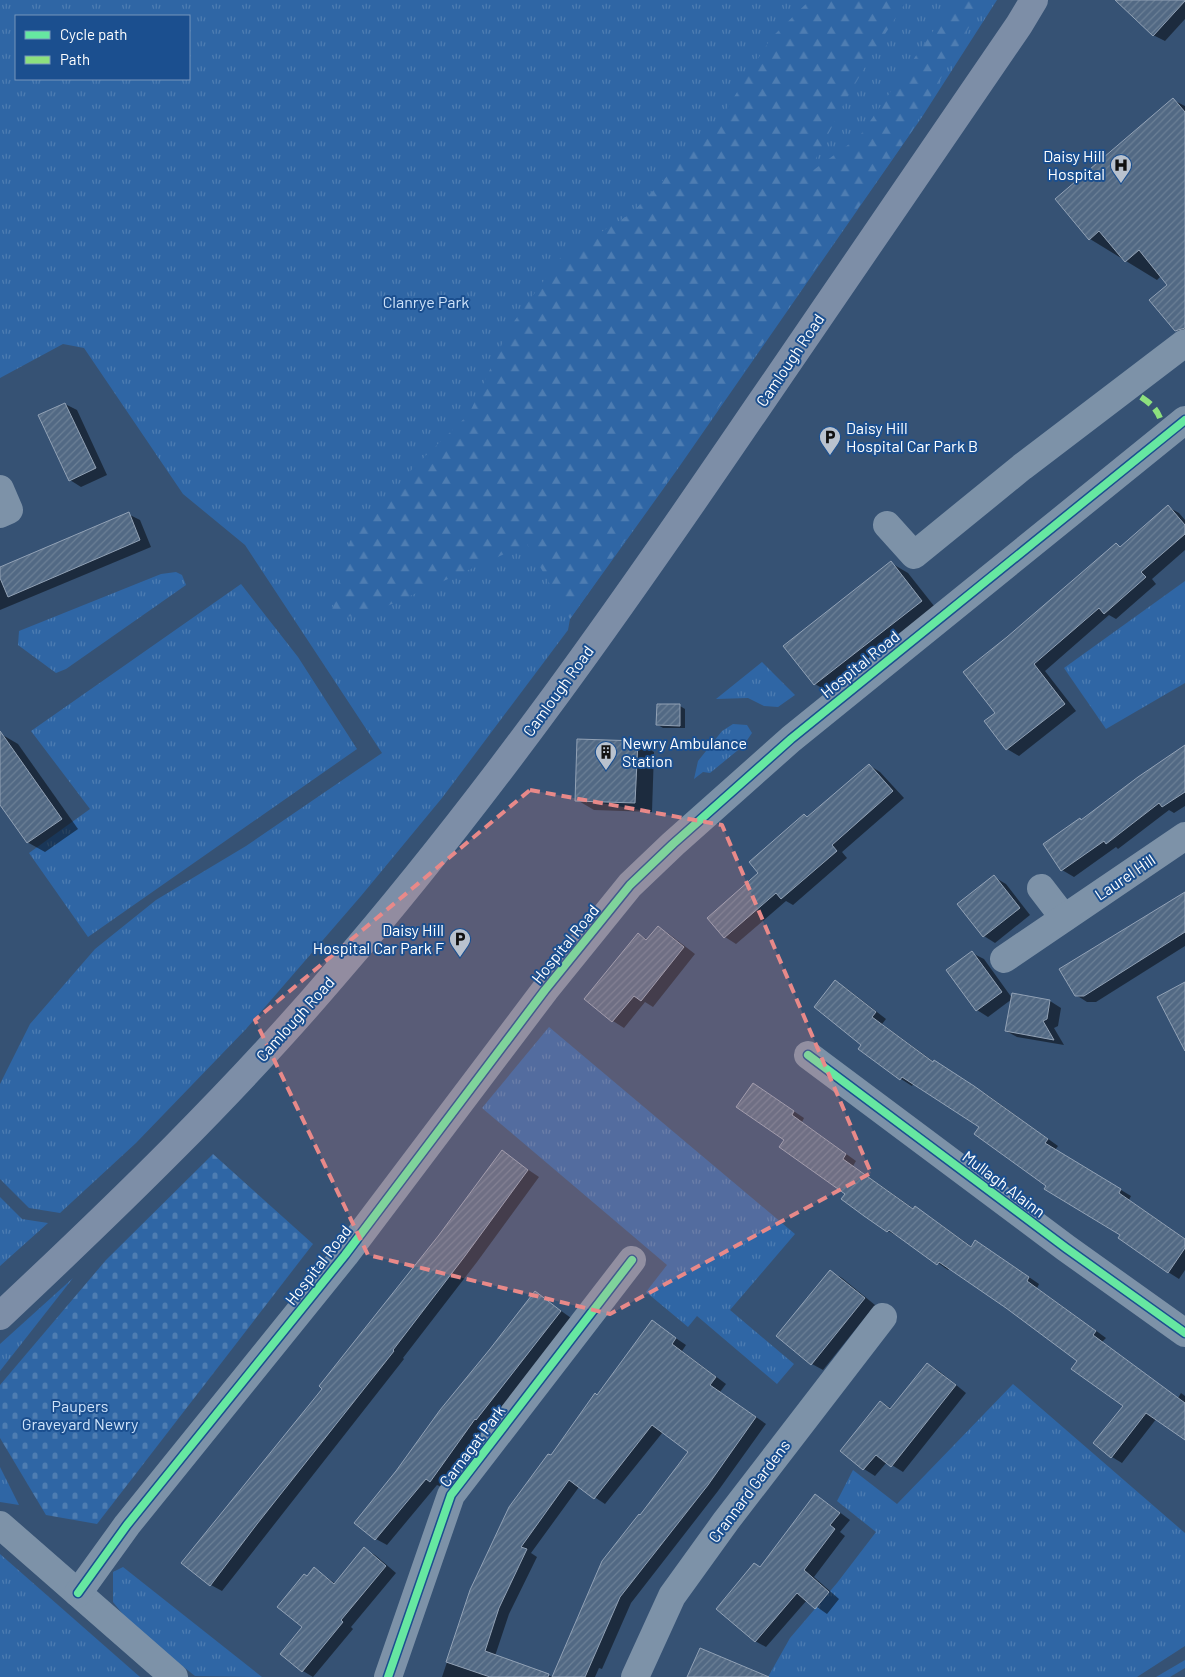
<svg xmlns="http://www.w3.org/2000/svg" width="1185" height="1677" font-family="Barlow,sans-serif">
<defs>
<pattern id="grass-tufts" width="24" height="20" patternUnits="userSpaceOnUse" patternTransform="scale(1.25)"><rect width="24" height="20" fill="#2f66a5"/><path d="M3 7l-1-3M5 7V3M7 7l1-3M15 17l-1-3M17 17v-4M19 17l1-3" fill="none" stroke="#4e7db2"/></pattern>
<pattern id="forest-firs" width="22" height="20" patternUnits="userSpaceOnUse" patternTransform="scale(1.25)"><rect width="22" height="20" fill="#2f66a5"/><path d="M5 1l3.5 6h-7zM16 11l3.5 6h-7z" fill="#4e7db2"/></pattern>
<pattern id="cemetery-stones" width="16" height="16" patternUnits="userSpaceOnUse" patternTransform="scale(1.25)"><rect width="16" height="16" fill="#2f66a5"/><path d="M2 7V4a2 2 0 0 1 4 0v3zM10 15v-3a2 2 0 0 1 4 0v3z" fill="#4e7db2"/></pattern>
<pattern id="building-hatch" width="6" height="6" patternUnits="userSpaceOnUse" patternTransform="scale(1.25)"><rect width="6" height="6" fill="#526984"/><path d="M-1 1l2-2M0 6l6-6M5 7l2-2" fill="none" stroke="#6c8096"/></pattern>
</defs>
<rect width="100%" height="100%" fill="#365274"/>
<!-- grass -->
<g fill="url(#grass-tufts)" fill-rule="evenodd">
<path d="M0,0H997L922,117L679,467L570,619L568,630L442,798L361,896L246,1029L136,1143L60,1213L29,1208L0,1179V1084L30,1024L95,949L156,900L246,846L382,753L245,545L183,494L84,348L63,344L0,378ZM16,16H189V79H16Z"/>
<polygon points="176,572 182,575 186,585 66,669 56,673 18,645 19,631 161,574"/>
<polygon points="1185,581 1185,683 1106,729 1064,668"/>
<polygon points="241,584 298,657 357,749 88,937 29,853 90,809 31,731"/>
<polygon points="762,662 795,695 778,707 764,706 748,698 716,699"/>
<polygon points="733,724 747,725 752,733 743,746 710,773 703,772 694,779 698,761 722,731"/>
<polygon points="549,1027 795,1234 730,1310 794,1364 777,1384 697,1316 688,1327 646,1292 667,1265 482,1108"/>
<polygon points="0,1197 22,1219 48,1223 0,1266"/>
<polygon points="73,1278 0,1371 0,1344"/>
<polygon points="1013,1384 1185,1533 1185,1646 1137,1677 768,1677 790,1638 837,1583 876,1532 837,1501 853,1470 897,1504"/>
<polygon points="0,1467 19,1505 0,1502"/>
<polygon points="0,1554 140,1677 0,1677"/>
<polygon points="123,1567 262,1677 195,1676 133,1627 113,1602 113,1572"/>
<polygon points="1185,1660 1185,1668 1170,1677 1156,1677"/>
</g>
<!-- forest -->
<polygon fill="url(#forest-firs)" points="810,0 907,0 876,48 843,105 808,174 859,137 955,0 984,0 912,131 570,619 527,544 367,615 330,618 350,541 414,467 469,414 510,327 561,257 632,213 719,121 771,38"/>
<!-- cemetery -->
<polygon fill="url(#cemetery-stones)" points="213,1154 313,1244 97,1524 46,1515 0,1438 0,1385 106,1260"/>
<!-- shadow -->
<g fill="#0007">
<polygon points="1134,0 1185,0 1185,19 1165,41 1153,35"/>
<polygon points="1173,100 1185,106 1185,335 1176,330 1172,290 1161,276 1157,280 1090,239"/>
<polygon points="65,404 77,410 107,475 81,487 70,480"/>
<polygon points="1168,507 1179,513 1185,520 1185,550 1152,579 1156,584 1116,619 1109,615 1045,671 1076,711 1019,756 1007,749 986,722 997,713 1008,638 1116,544 1122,548"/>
<polygon points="128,514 140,520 151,547 0,610 0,568"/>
<polygon points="891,563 908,573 938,611 832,694 815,684"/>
<polygon points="658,705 680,706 685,709 685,728 663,728 658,725"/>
<polygon points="1,734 18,744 78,829 45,852 27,842 0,803"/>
<polygon points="637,742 654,752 652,812 594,810 577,800"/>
<polygon points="1185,753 1185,806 1174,813 1169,810 1118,849 1116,847 1074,877 1062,870 1082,821"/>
<polygon points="869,765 880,772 904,798 842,852 847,858 793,905 786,901 736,944 725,937 708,918 760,873 805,816 809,818"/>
<polygon points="994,877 1006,884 1030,915 995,943 984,936"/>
<polygon points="1185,893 1185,946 1096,1002 1087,1002 1076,995"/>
<polygon points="658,927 669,934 695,954 653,1007 645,1002 624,1028 613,1021 586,999 638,934 648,940"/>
<polygon points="972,953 984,959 1012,998 1050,1001 1061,1008 1058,1026 1054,1028 1064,1045 1017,1037 1006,1031 1012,999 988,1017 977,1010"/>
<polygon points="835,982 846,988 886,1019 882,1024 934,1062 986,1094 1058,1146 1055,1150 1131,1196 1129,1200 1185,1239 1185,1270 1179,1279 1168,1272 1122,1234 1048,1185 981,1126 914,1083 912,1086 901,1079 860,1049 863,1044"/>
<polygon points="753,1084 804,1118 802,1122 856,1161 853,1166 914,1209 915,1208 926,1214 972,1247 976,1241 1013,1266 1039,1284 1037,1288 1106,1338 1102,1342 1178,1398 1181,1393 1185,1396 1185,1438 1157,1418 1122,1463 1112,1457 1125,1405 1079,1360 950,1268 948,1270 938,1263 900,1236 899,1237 888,1231 785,1140"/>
<polygon points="502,1152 539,1177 477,1262 403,1358 404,1359 222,1591 211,1585 323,1388"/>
<polygon points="830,1271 842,1278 875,1305 823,1370 812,1364"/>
<polygon points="535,1292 571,1318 488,1425 486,1424 442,1487 437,1485 387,1545 376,1539 356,1522 397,1472"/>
<polygon points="652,1322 686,1345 682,1351 726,1384 720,1392 766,1424 718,1491 631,1603 602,1669 599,1668 595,1677 553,1677 641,1517 690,1452 663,1432 605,1504 579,1487 531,1553 537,1557 509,1614 495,1656 553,1677 442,1677 471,1591 551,1457"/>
<polygon points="928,1364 939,1371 966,1393 903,1472 887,1462 875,1476 864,1469 842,1451 881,1402 892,1409"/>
<polygon points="826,1502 850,1520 840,1532 845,1536 814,1577 839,1599 827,1614 807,1600 766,1647 755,1641 761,1568"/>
<polygon points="364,1549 375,1555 396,1573 351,1627 353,1629 313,1677 303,1671 303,1627 307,1577 315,1569 336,1584"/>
</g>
<!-- building -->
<g fill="url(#building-hatch)" stroke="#92a2b6">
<polygon points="1115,0 1185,0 1185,1 1153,36"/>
<polygon points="1173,98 1185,112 1185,328 1175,331 1149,300 1167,285 1139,250 1125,262 1099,231 1089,240 1055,199"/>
<polygon points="65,403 96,468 69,481 38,415"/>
<polygon points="1168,505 1185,525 1185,534 1141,572 1146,577 1104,614 1099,608 1034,664 1065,704 1006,750 984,721 995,713 963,672 1007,637 1116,543 1120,547"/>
<polygon points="129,512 140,540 8,597 0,578 0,567"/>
<polygon points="891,561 922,601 814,685 783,646"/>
<polygon points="657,704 680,704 680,726 656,725"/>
<polygon points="0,731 62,819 27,843 0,805"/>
<polygon points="577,739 638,741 635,803 575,801"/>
<polygon points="1185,745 1185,792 1162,807 1159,803 1106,844 1104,841 1061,871 1043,844 1080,818 1081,820 1138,777"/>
<polygon points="869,764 893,791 832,845 837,851 781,899 776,893 724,938 707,918 758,873 749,862 804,814 807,817"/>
<polygon points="994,875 1020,908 983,937 957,904"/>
<polygon points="1185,892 1185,932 1084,996 1075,996 1059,969"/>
<polygon points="658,926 684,947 641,1001 634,996 612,1022 584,999 638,933 646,940"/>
<polygon points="972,951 1002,992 976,1011 946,970"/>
<polygon points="835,980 876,1012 872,1017 933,1062 934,1060 974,1086 1048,1139 1045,1143 1121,1189 1119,1193 1185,1239 1185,1248 1168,1273 1118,1238 1120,1235 1044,1189 1046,1186 974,1134 979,1127 902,1077 900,1080 858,1049 861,1045 814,1007"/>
<polygon points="1185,982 1185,1051 1157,997"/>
<polygon points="1012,993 1050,1000 1047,1019 1043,1021 1054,1040 1005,1031"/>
<polygon points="753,1083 794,1111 792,1115 846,1154 843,1159 913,1209 915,1206 971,1247 975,1240 1029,1277 1027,1281 1096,1331 1093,1335 1185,1403 1185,1440 1146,1413 1111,1458 1093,1443 1123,1406 1071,1369 1077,1361 1006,1308 939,1262 937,1265 889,1230 887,1232 864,1216 841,1199 845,1194 779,1147 784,1140 736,1107"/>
<polygon points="502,1150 528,1170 465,1256 393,1350 394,1351 257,1524 210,1586 181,1563 322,1389 319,1386 439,1235"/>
<polygon points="830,1270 865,1298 811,1365 776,1336"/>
<polygon points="535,1291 561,1311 476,1420 475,1419 430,1482 426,1479 375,1540 354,1523 396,1471 440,1410 490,1349"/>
<polygon points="652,1320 676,1338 672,1344 716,1377 710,1385 756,1417 708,1485 620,1597 585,1677 552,1677 602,1561 639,1514 640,1515 688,1452 652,1425 594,1499 569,1480 521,1547 527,1549 499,1608 485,1651 549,1674 548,1677 490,1677 446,1662 470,1590 509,1507 548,1454 551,1455 595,1393 597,1395"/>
<polygon points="927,1363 956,1385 891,1467 876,1455 863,1470 840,1451 880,1401 890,1409"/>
<polygon points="815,1494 840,1513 830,1525 835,1529 804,1570 829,1592 815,1609 797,1593 755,1642 716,1609 754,1563 760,1567"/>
<polygon points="364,1547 386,1566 341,1620 343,1622 302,1672 280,1654 302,1627 277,1607 304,1574 307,1576 314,1567 334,1584"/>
<polygon points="700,1648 769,1677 687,1677"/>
</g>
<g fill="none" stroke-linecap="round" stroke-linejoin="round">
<!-- minor -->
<g stroke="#7d92a8" stroke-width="28">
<polyline points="0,489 9,510 0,514"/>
<polyline points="887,525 914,555 1022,467 1185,343"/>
<polyline points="1041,888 1064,918"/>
<polyline points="1004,959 1185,836"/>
<polyline points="808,1055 1066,1248 1185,1333"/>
<polyline points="0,1525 174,1677"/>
<polyline points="78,1593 127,1525 345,1255 545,990 630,885 673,844 791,739 1185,420"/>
<polyline points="388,1677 451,1495 632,1260"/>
<polyline points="635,1677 672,1596 726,1521 883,1317"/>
</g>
<!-- major -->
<path stroke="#7d8ea7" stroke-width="28" d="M0,1316C117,1206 232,1095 336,973C490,795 625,602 757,408C844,280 932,153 1019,25L1034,0"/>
<!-- quiet -->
<path stroke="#8de07e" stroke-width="6" stroke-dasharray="12 6" stroke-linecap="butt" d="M1141,397C1150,403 1156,408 1160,418"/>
<!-- cycleway casing -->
<g stroke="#1b4f8f" stroke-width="11">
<g id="cycleway">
<polyline points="808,1055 1066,1248 1185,1333"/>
<polyline points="78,1593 127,1525 345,1255 545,990 630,885 673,844 791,739 1185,420"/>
<polyline points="388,1677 451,1495 632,1260"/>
</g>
</g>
<!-- cycleway -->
<use href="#cycleway" stroke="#66e7a1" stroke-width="8"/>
</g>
<!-- marked area -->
<path fill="#e88989" fill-opacity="0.2" stroke="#e88989" stroke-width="4" stroke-dasharray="10 6" stroke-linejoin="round" d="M530,790L722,825L871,1173L610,1314L368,1255L255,1020Z"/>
<!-- icons -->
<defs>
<g id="hospital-pin" transform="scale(1.125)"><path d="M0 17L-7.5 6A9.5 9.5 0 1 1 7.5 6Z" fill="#b9c2ce" stroke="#1b4f8f"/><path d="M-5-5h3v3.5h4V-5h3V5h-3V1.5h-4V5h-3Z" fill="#111"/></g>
<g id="parking-pin" transform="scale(1.125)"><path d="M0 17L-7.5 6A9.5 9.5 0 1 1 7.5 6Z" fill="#b9c2ce" stroke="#1b4f8f"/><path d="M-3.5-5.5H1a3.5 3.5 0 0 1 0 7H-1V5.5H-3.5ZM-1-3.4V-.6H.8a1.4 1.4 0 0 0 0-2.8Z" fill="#111"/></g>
<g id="building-pin" transform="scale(1.125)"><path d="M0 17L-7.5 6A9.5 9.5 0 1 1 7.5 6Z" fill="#b9c2ce" stroke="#1b4f8f"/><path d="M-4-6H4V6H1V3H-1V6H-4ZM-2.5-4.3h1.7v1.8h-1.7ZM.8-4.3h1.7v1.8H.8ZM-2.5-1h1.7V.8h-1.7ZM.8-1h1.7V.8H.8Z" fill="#111"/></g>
</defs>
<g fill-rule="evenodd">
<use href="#hospital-pin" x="1121" y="165"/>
<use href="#parking-pin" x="830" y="437"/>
<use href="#building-pin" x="606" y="752"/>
<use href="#parking-pin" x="460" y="939"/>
</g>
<g text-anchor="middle" stroke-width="4" stroke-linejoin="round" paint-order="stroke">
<!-- poi labels -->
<g font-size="16" fill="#fff" stroke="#1b4f8f" text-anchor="end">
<text x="1105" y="162">Daisy Hill<tspan x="1105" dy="18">Hospital</tspan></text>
<text x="846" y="434" text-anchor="start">Daisy Hill<tspan x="846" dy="18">Hospital Car Park B</tspan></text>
<text x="622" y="749" text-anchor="start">Newry Ambulance<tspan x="622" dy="18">Station</tspan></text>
<text x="444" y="936">Daisy Hill<tspan x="444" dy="18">Hospital Car Park F</tspan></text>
</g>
<!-- park labels -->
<g font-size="16" fill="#cfe3fa" stroke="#1b4f8f">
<text x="426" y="308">Clanrye Park</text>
<text x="80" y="1412">Paupers<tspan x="80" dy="18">Graveyard Newry</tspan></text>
</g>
<!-- street labels -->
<g font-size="16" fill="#fff" stroke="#1b4f8f">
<text transform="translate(790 360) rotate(-56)" y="6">Camlough Road</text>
<text transform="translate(860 664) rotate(-39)" y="6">Hospital Road</text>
<text transform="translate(558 691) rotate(-54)" y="6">Camlough Road</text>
<text transform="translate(1125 877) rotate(-34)" y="6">Laurel Hill</text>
<text transform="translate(565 944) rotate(-51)" y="6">Hospital Road</text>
<text transform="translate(295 1019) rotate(-48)" y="6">Camlough Road</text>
<text transform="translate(1004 1184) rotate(37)" y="6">Mullagh Alainn</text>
<text transform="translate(318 1265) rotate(-52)" y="6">Hospital Road</text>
<text transform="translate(472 1446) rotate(-53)" y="6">Carnagat Park</text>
<text transform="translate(749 1491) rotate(-53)" y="6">Crannard Gardens</text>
</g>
</g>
<!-- legend -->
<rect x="15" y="15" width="175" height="65" fill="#1b4f8f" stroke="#7695bc"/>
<rect x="25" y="31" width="25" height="8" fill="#66e7a1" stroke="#7695bc"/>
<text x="60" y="40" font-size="15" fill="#ffffff">Cycle path</text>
<rect x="25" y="56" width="25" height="8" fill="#8de07e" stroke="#7695bc"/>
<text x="60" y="65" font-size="15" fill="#ffffff">Path</text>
</svg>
